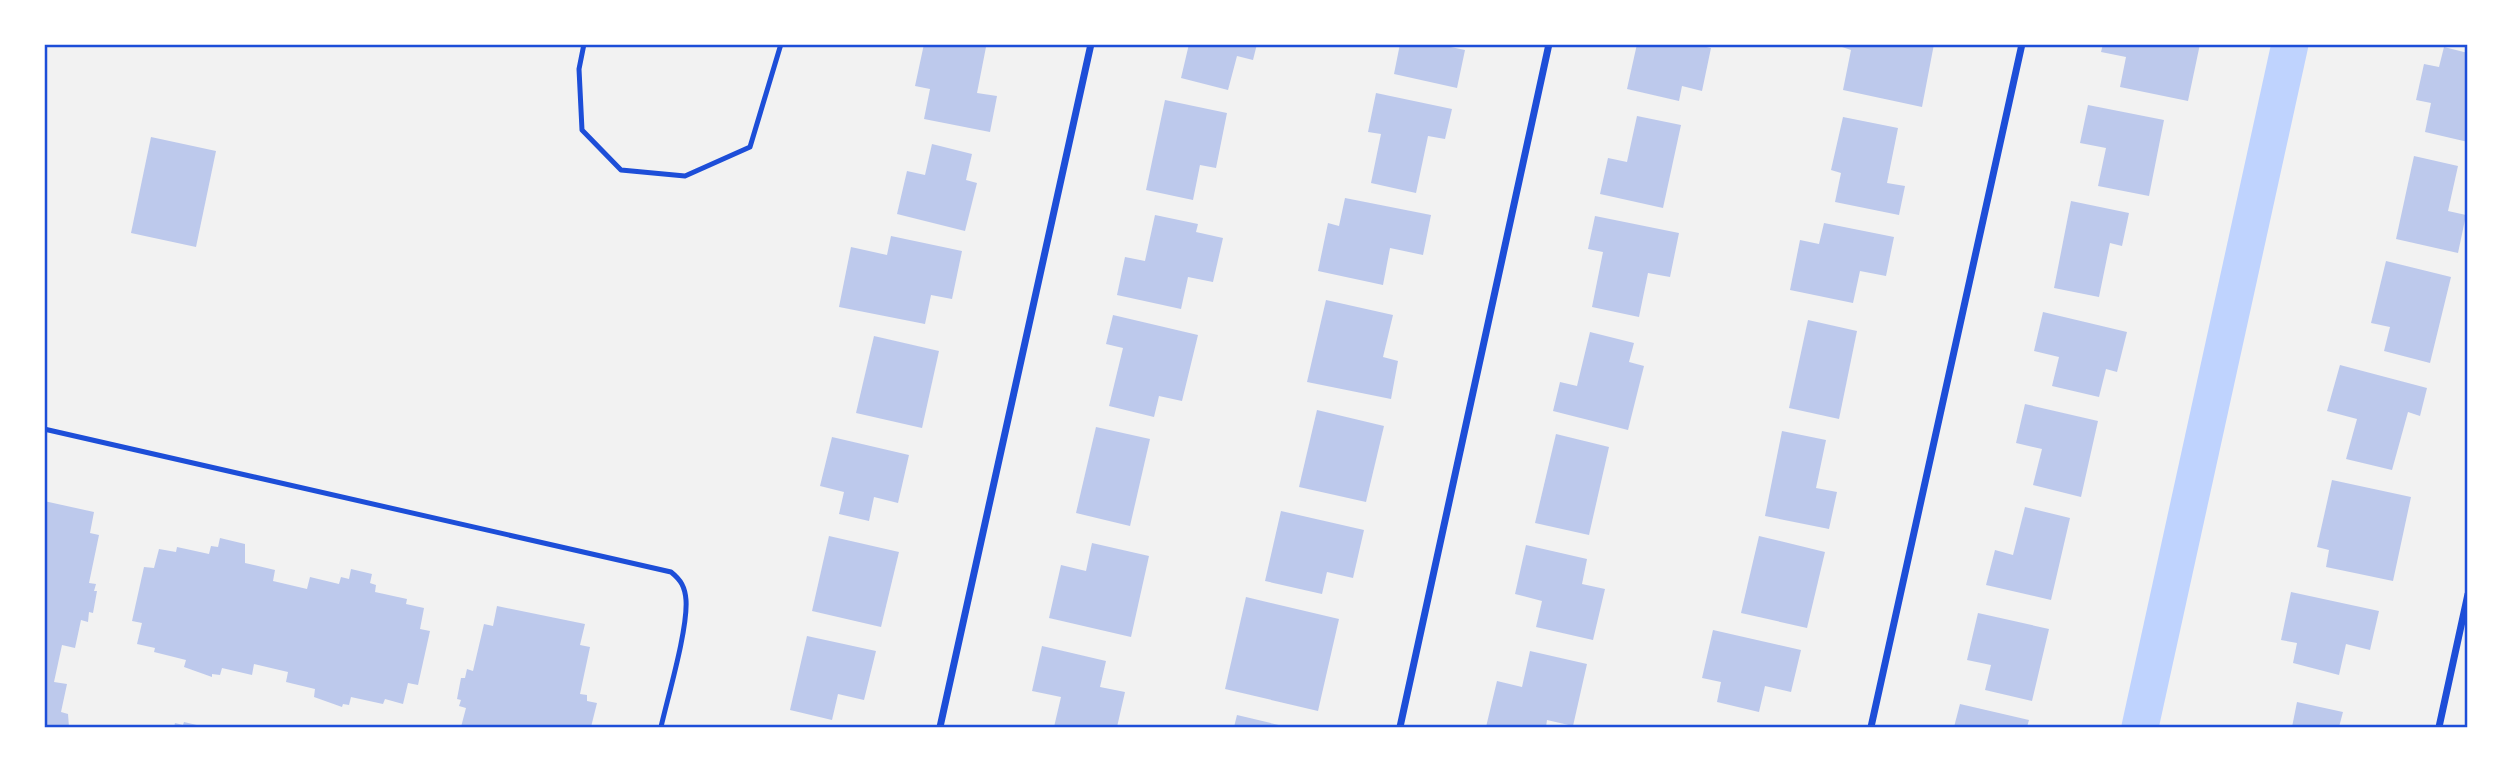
<svg xmlns="http://www.w3.org/2000/svg" width="2512" height="771" font-family="Merriweather,serif">
<rect width="100%" height="100%" fill="#f2f2f2"/>
<g fill="none" stroke-linecap="round" stroke-linejoin="round">
<!-- canal -->
<polyline stroke="#bfd3fe" stroke-width="37" points="2140,727 2290,44"/>
</g>
<!-- building -->
<g fill="#bdc9ec">
<polygon points="924,44 986,47 977,93 997,96 990,132 924,119 930,89 915,86"/>
<polygon points="1189,44 1257,44 1253,60 1237,56 1228,90 1181,78"/>
<polygon points="1400,44 1446,44 1446,46 1465,50 1457,88 1394,74"/>
<polygon points="1637,44 1693,44 1711,48 1702,91 1682,86 1679,101 1627,89"/>
<polygon points="1833,44 1934,44 1922,107 1843,90 1851,50"/>
<polygon points="2103,44 2200,44 2188,101 2120,87 2126,57 2101,52"/>
<polygon points="2444,47 2468,53 2468,142 2425,132 2431,103 2416,100 2424,64 2439,67"/>
<polygon points="1376,93 1452,109 1445,139 1428,136 1416,193 1371,183 1381,134 1368,132"/>
<polygon points="1165,100 1227,113 1216,168 1200,165 1193,200 1146,190"/>
<polygon points="2088,105 2164,120 2149,196 2098,186 2106,148 2080,143"/>
<polygon points="1637,116 1681,125 1663,208 1600,194 1608,158 1627,162"/>
<polygon points="1843,117 1898,128 1887,183 1905,186 1899,215 1835,202 1841,173 1831,170"/>
<polygon points="151,137 216,151 196,247 131,233"/>
<polygon points="932,144 972,154 966,180 977,183 965,231 897,214 907,171 925,175"/>
<polygon points="2414,156 2458,166 2448,211 2466,215 2458,253 2396,239"/>
<polygon points="1345,198 1431,215 1423,255 1390,248 1383,285 1318,271 1328,223 1339,226"/>
<polygon points="2071,201 2129,213 2122,246 2110,243 2099,297 2054,288"/>
<polygon points="1155,215 1198,224 1196,232 1223,238 1213,282 1188,277 1181,309 1117,295 1125,257 1145,261"/>
<polygon points="1595,216 1679,233 1670,277 1648,273 1639,317 1592,307 1603,252 1588,249"/>
<polygon points="1824,223 1894,237 1886,276 1860,271 1853,303 1790,290 1800,240 1819,244"/>
<polygon points="891,236 962,251 952,299 931,295 925,324 839,307 851,247 887,255"/>
<polygon points="2386,261 2451,277 2430,363 2384,351 2390,327 2371,323"/>
<polygon points="1326,300 1393,315 1383,357 1398,361 1391,399 1307,382"/>
<polygon points="2043,312 2127,332 2117,372 2106,369 2099,397 2052,386 2059,357 2034,351"/>
<polygon points="1113,315 1198,335 1182,401 1159,396 1154,417 1109,406 1123,348 1106,344"/>
<polygon points="1808,320 1857,331 1839,419 1789,408"/>
<polygon points="1590,332 1634,343 1629,362 1644,366 1628,430 1553,411 1560,382 1577,386"/>
<polygon points="874,336 939,351 922,428 856,413"/>
<polygon points="2340,365 2427,388 2420,416 2408,412 2392,470 2346,459 2357,419 2327,411"/>
<polygon points="2025,404 2098,421 2081,497 2033,485 2042,449 2016,443"/>
<polygon points="1317,410 1384,426 1366,502 1299,487"/>
<polygon points="1096,427 1150,439 1130,526 1076,513"/>
<polygon points="1782,431 1826,440 1816,488 1837,492 1829,529 1765,516"/>
<polygon points="1556,434 1609,447 1589,535 1535,523"/>
<polygon points="832,437 909,455 898,503 874,497 869,521 839,514 844,492 820,486"/>
<polygon points="2332,480 2411,497 2393,581 2326,567 2329,550 2317,547"/>
<polygon points="44,501 94,512 90,533 99,535 89,583 96,584 94,591 97,591 93,613 89,612 88,622 81,620 75,648 62,645 54,682 67,684 61,712 68,714 69,727 44,727"/>
<polygon points="2025,507 2070,518 2051,600 1986,585 1995,550 2013,555"/>
<polygon points="1281,511 1364,530 1353,578 1327,572 1322,594 1265,581"/>
<polygon points="829,536 899,552 881,627 812,611"/>
<polygon points="1759,536 1825,552 1807,628 1741,613"/>
<polygon points="220,538 245,544 245,563 275,570 273,581 307,589 310,577 339,584 341,577 349,579 351,569 372,574 370,583 376,585 375,592 407,599 406,604 424,608 420,629 430,631 418,685 408,683 403,704 385,699 383,704 351,697 349,705 343,704 342,707 314,697 315,689 286,682 288,672 254,664 252,675 222,668 220,675 212,674 212,677 184,667 186,660 154,652 155,648 137,644 142,623 132,621 144,567 154,568 159,549 176,552 177,547 209,554 211,546 218,547"/>
<polygon points="1092,543 1149,556 1131,637 1049,618 1061,565 1086,571"/>
<polygon points="1526,545 1587,559 1582,584 1605,589 1593,640 1536,627 1542,601 1515,594"/>
<polygon points="2291,592 2379,611 2370,650 2346,644 2339,675 2293,663 2297,643 2281,640"/>
<polygon points="1246,597 1339,619 1318,711 1225,689"/>
<polygon points="497,606 585,624 580,645 590,647 580,694 587,695 587,701 597,703 591,727 461,727 466,708 459,706 461,700 457,699 461,678 465,678 467,669 473,671 484,624 493,626"/>
<polygon points="1978,613 2049,629 2032,701 1985,690 1991,665 1967,660"/>
<polygon points="1713,630 1801,650 1791,692 1765,686 1759,712 1717,702 1721,682 1702,678"/>
<polygon points="807,636 876,651 864,700 838,694 832,720 790,710"/>
<polygon points="1042,646 1106,661 1100,687 1125,692 1117,727 1054,727 1061,697 1032,691"/>
<polygon points="1530,651 1587,664 1573,726 1547,720 1546,727 1486,727 1497,681 1522,687"/>
<polygon points="2297,702 2343,712 2339,727 2292,727"/>
<polygon points="1960,704 2029,720 2027,727 1954,727"/>
<polygon points="1237,715 1283,726 1283,727 1234,727"/>
<polygon points="184,722 201,726 201,727 174,727 175,723 183,725"/>
</g>
<g fill="none" stroke-linecap="round" stroke-linejoin="round">
<!-- service -->
<g stroke="#1d4ed8" stroke-width="5">
<polyline points="584,44 579,69 582,130 621,170 685,176 750,147 781,44"/>
<path d="M44,429L671,572C681,580 685,587 686,600C688,629 668,696 661,727"/>
</g>
<!-- minor -->
<g stroke="#1d4ed8" stroke-width="7">
<polyline points="940,727 1091,44"/>
<polyline points="1400,727 1549,44"/>
<polyline points="1871,727 2022,44"/>
<polyline points="2439,727 2468,594"/>
</g>
</g>
<!-- border -->
<rect width="2512" height="771" fill="none" stroke="#ffffff" stroke-width="91"/>
<rect x="46" y="46" width="2420" height="680" fill="none" stroke="#1d4ed8" stroke-width="2.5"/>
</svg>
